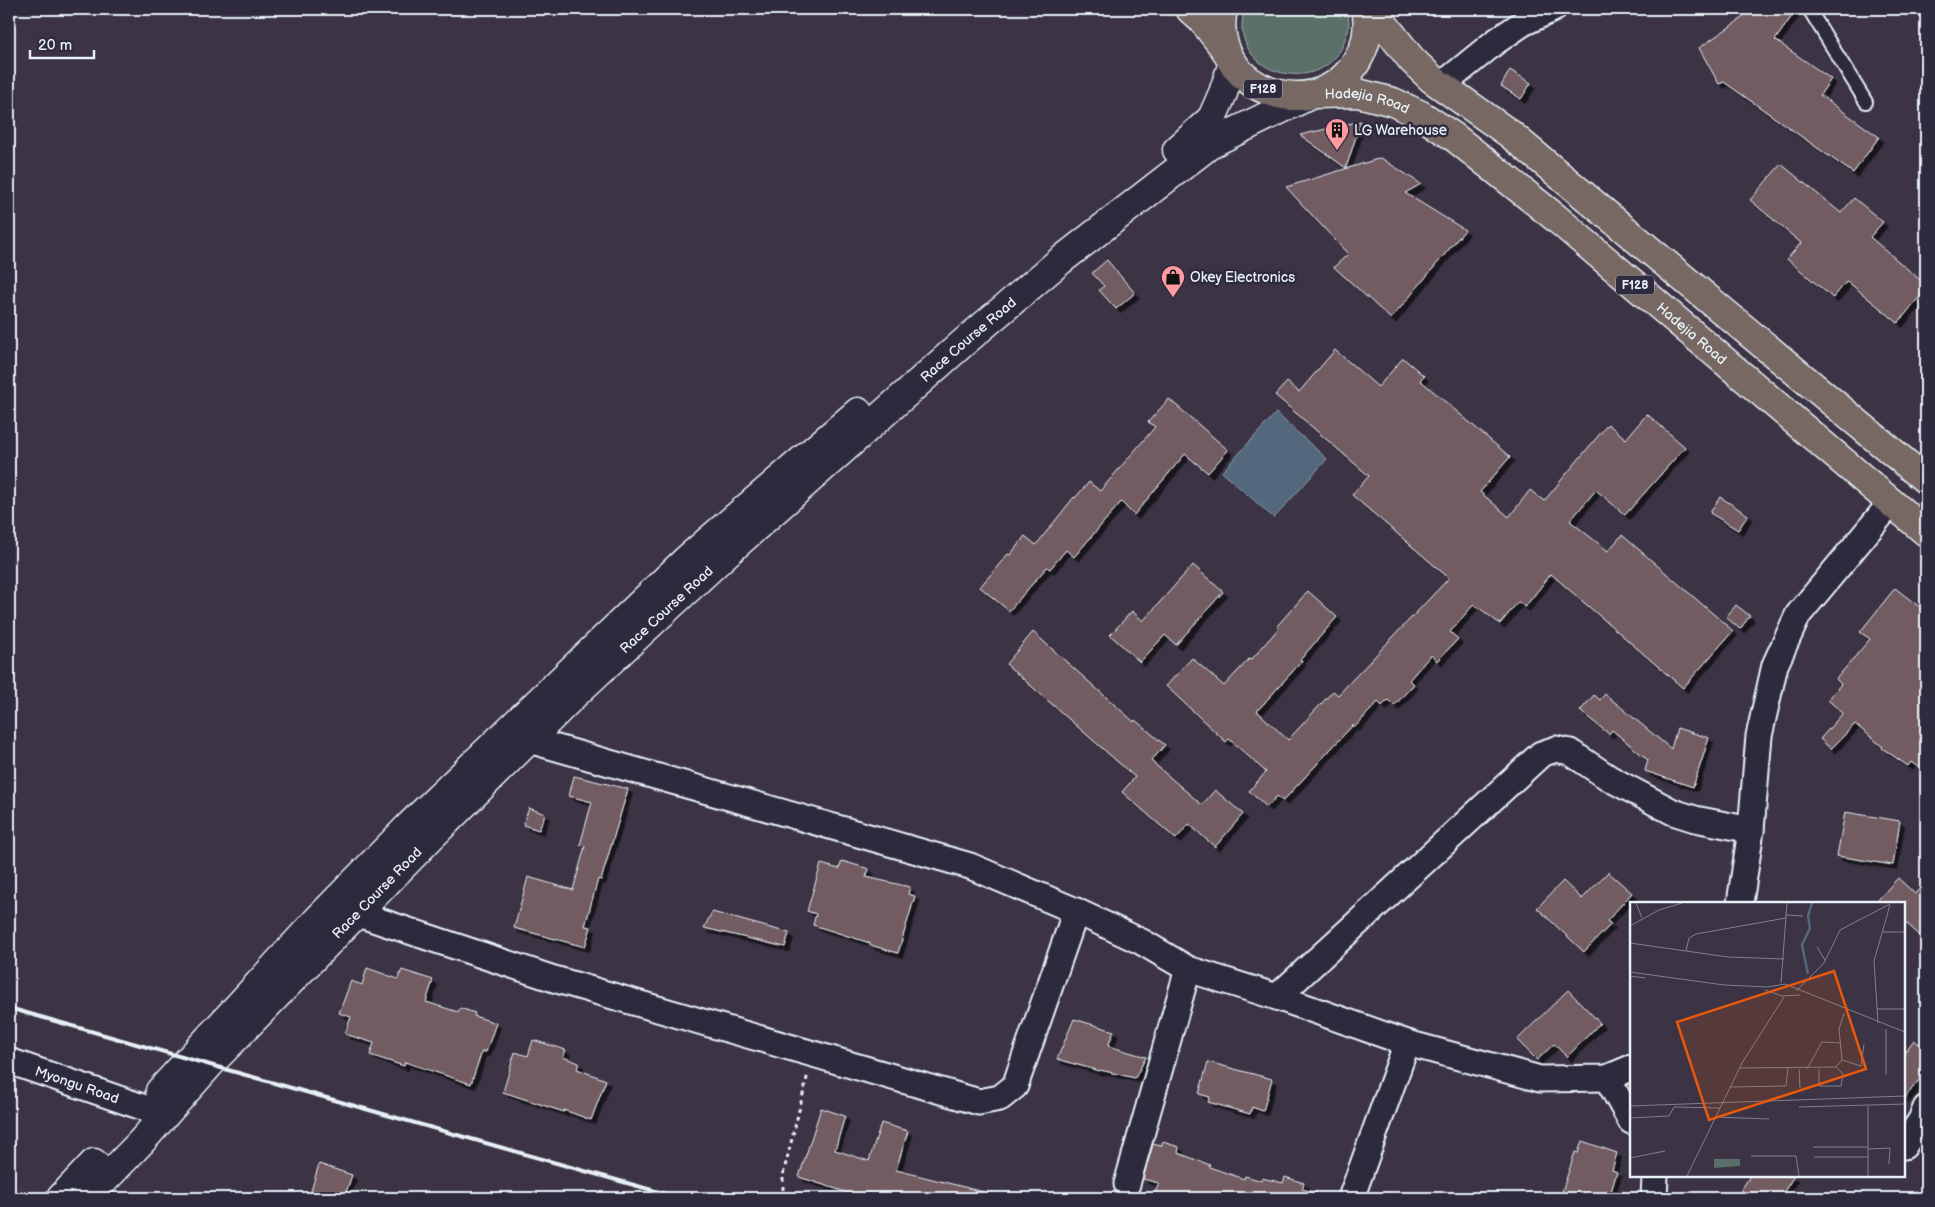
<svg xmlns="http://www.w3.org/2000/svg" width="1935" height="1207" font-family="'Balsamiq Sans',sans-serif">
<defs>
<filter id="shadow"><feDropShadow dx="4.5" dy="4.5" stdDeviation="0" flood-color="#0009"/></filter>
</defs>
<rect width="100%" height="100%" fill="#3c3444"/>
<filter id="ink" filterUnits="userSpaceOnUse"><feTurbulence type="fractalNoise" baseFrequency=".02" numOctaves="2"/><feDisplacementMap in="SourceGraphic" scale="10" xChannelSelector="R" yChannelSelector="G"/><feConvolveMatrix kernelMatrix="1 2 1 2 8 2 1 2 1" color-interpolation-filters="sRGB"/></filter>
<g filter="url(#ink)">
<!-- green -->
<path fill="#5a6f68" stroke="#a1b0b0" d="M1243,9H1347C1348,14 1349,19 1349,24C1349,29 1347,34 1345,39C1330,92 1246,83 1242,28C1242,22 1243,15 1243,9Z"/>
<!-- water -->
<polygon fill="#52687d" stroke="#8e9fae" points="1276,413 1327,459 1274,518 1222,472"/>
<!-- building -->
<g fill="#725b62" stroke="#e8f1f8" filter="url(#shadow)">
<polygon points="1748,9 1797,9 1775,40 1831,79 1820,95 1879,137 1853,173 1724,82 1719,84 1699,48 1741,19"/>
<polygon points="1510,70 1531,83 1521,99 1501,86"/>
<polygon points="1361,121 1346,168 1300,135"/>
<polygon points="1381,158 1421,184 1405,193 1465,230 1391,319 1334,267 1348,254 1286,187"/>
<polygon points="1781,164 1841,213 1854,198 1883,222 1870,237 1926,285 1926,289 1898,323 1847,281 1833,298 1787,259 1801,243 1750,200"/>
<polygon points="1107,260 1135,293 1116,309 1099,290 1104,286 1092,273"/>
<polygon points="1335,350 1378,387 1403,358 1424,376 1420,380 1510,457 1480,492 1509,517 1530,490 1544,501 1608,424 1626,439 1647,414 1685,447 1625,515 1596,490 1570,521 1608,551 1622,535 1733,631 1683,688 1551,574 1525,607 1518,602 1500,624 1474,604 1450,632 1458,639 1437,661 1431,655 1409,680 1414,684 1394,706 1388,700 1382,706 1378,702 1355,727 1353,725 1283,801 1277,796 1267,807 1249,791 1266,772 1229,739 1226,742 1166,686 1192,658 1224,686 1249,659 1251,660 1279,628 1277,626 1308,591 1337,617 1300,660 1302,661 1257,711 1288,740 1333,691 1338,695 1449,578 1352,495 1369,476 1275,395 1287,382 1299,392"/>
<polygon points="1169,399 1228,450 1208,473 1185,454 1134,515 1121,502 1074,557 1066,550 1050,569 1047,567 1009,611 980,587 1008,554 1010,555 1025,536 1036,545 1074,497 1075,498 1089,482 1100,491 1155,427 1148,422"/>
<polygon points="1720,497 1748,515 1738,530 1710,513"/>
<polygon points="1193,565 1223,592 1176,645 1165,635 1140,662 1110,635 1132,611 1143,621"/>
<polygon points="1895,588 1926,612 1926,773 1911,762 1908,766 1882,748 1883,747 1855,724 1831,749 1820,739 1843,713 1828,700 1841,684 1836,679 1870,639 1860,632"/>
<polygon points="1736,605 1750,616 1740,629 1726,617"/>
<polygon points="1033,632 1134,722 1135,720 1165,745 1151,761 1202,805 1215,790 1243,814 1215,847 1189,824 1176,839 1122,792 1135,777 1006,664"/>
<polygon points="1605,694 1671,749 1677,728 1709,738 1693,787 1645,771 1648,760 1612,730 1609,734 1580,711 1594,695 1600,700"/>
<polygon points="574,776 628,789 601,880 598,879 585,926 591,927 585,947 514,928 528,877 573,890 585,846 580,845 592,802 569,796"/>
<polygon points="529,808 545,814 539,830 523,825"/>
<polygon points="1845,812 1900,821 1893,865 1837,856"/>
<polygon points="842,861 869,869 866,877 910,887 908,894 915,896 898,953 870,945 870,943 813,925 816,914 807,911 821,864 839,869"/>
<polygon points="1608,872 1632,893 1607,921 1611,924 1584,952 1537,908 1563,881 1582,899"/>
<polygon points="1898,878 1915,894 1926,881 1926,941 1904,921 1904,903 1875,903"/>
<polygon points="712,912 789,933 785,947 704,928"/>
<polygon points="367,968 398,979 402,970 433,980 426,1002 458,1012 460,1008 475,1013 474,1016 496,1023 486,1052 482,1051 471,1084 405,1062 404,1066 370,1055 374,1043 345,1034 351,1017 339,1013 351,981 362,985"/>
<polygon points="1568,990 1600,1023 1567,1057 1554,1044 1537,1060 1517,1040"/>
<polygon points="1074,1019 1114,1031 1108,1046 1146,1057 1135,1078 1100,1070 1099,1071 1057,1059"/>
<polygon points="533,1040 566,1050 563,1057 579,1063 577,1069 606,1080 591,1120 564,1110 564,1112 503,1092 515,1052 528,1056"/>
<polygon points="1914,1040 1926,1049 1926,1071 1904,1099 1904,1053"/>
<polygon points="1208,1062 1272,1079 1263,1111 1252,1107 1250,1114 1208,1102 1210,1097 1199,1094"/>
<polygon points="821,1108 845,1116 835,1150 869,1161 881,1123 908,1131 896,1170 984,1192 983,1198 864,1198 799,1177"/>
<polygon points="1582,1141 1617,1153 1612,1170 1617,1172 1609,1198 1560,1198 1575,1152 1578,1153"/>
<polygon points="1163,1142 1179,1147 1178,1153 1210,1165 1209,1167 1244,1179 1245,1176 1262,1181 1262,1178 1283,1183 1285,1177 1304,1183 1302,1189 1317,1193 1317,1198 1153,1198 1159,1183 1143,1179 1153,1144 1161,1146"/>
<polygon points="319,1164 352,1175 344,1198 309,1198"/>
<polygon points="1750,1176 1794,1176 1780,1198 1736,1198"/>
</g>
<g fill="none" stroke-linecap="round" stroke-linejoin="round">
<!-- lane casing -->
<g stroke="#e8f1f8" stroke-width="16">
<polyline id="lane" points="1809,9 1866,102"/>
</g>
<!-- street casing -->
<g stroke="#e8f1f8" stroke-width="29">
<g id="street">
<polyline points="1442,85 1495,42 1523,23 1553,9"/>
<polyline points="529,740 970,866 1076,911 1142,942 1188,969 1277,997 1407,1043 1540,1079 1607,1078 1631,1068"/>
<polyline points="1740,903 1751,830 1759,736 1775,665 1798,615 1891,503"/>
<polyline points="355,913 554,979 979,1102 1000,1098 1015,1086 1076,911"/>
<polyline points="1277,997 1541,754 1556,749 1570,752 1609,778 1673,812 1695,819 1751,830"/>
<path id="s1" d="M9,1061L145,1108L163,1118"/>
<polyline points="1607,1078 1631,1121"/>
<polyline points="1904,1146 1921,1120 1926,1108"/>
<polyline points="1127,1184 1188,969"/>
<polyline points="1351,1198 1407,1043"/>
<polyline points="1654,1198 1655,1176"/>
</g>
</g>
<!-- secondary casing -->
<g stroke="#e8f1f8" stroke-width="31">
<g id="secondary">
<polyline points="1177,150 1212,118 1223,93 1233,63"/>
<polyline points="160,1091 320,917 410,825 687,559 858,412"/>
<polyline points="61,1198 94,1163"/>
<path id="s2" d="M87,1198L141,1142L210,1064L430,838L573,696L728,552L963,343L1060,261L1212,143L1308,96"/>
</g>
</g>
<!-- primary casing -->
<g stroke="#e8f1f8" stroke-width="31">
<g id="primary">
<polyline points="1190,9 1203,21 1225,49"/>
<path d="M1223,9C1206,93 1325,132 1361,53C1368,39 1369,24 1366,9"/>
<polyline points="1372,9 1412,60 1432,79 1510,134 1926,480"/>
<path id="s3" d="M1317,94L1358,93L1393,102L1421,115L1454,137L1556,218L1926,532"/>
</g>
</g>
<!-- path -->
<polyline stroke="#e8f1f8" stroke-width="3" stroke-dasharray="4 4" stroke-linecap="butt" points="783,1198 783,1175 808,1074"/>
<!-- lane -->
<use href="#lane" stroke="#2f2a3d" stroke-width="12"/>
<!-- street -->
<use href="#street" stroke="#2f2a3d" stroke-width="25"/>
<!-- secondary -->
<use href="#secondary" stroke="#2f2a3d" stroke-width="28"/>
<!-- primary -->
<use href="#primary" stroke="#776864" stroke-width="28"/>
<!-- rail -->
<polyline stroke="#e8f1f8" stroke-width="4" points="9,1008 680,1198"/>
</g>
</g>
<!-- icons -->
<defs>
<g id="building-pin" transform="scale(1.25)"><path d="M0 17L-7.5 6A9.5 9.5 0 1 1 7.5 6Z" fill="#ff9aa2" stroke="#2f2a3d"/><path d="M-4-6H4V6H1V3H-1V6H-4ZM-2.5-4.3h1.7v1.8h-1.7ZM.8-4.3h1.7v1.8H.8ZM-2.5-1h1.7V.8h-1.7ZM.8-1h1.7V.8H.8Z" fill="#111"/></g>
<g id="shop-pin" transform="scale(1.25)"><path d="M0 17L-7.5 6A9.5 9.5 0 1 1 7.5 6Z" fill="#ff9aa2" stroke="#2f2a3d"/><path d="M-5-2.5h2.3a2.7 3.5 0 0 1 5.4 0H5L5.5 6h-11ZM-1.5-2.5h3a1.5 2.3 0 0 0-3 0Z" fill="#111"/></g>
</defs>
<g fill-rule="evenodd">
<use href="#building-pin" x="1337" y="130"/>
<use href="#shop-pin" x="1173" y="277"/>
</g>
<g text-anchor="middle" stroke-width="5" stroke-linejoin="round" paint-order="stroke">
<!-- shield labels -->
<g fill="#2f2a3d" stroke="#b0b5c0" stroke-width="1">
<rect x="1244" y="79.5" width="38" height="19" rx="4"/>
<rect x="1616" y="275.5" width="38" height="19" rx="4"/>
</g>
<g font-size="12" font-weight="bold" fill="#e8f1f8">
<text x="1263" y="93">F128</text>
<text x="1635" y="289">F128</text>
</g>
<!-- street labels -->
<g font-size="14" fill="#e8f1f8" stroke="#2f2a3d">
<text dy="5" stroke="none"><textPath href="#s3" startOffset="51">Hadejia Road</textPath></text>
<text dy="5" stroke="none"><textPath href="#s3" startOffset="456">Hadejia Road</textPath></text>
<text dy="5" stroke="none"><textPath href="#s2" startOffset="1231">Race Course Road</textPath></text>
<text dy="5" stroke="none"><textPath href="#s2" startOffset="826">Race Course Road</textPath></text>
<text dy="5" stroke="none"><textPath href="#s2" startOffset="421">Race Course Road</textPath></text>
<text dy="5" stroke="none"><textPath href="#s1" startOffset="72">Myongu Road</textPath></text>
</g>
<!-- poi labels -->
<g font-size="14" fill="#e8f1f8" stroke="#2f2a3d" text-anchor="start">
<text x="1354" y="135">LG Warehouse</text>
<text x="1190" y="282">Okey Electronics</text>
</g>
</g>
<!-- overview -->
<g transform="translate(1630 902)">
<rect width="275" height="275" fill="#3c3444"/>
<path d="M84,257H110V264L84,266Z" fill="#5a6f68"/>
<path fill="none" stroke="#52687d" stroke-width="2.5" d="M178,72L172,43L180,26L178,14L182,1"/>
<path fill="none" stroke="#81808c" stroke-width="1" d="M6,1L12,16M156,13L173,14M0,24L29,8L52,1M253,30H275M0,41L98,55L154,57M187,45L195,58M56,49L59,36L66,32L156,16M0,70L94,83L138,85L155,82L275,130M0,74L15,76M151,81L157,1M135,88L152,94L170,93M166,89L194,61L210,28L260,2M247,107H275M248,121L244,59L260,3M212,158L231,164L234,142M109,166L206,165L212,158L209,127L214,111M169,167L170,186M177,167L192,140L211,141M189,167V184H211L213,172L206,165M256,173V127M100,185L156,184L158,165M0,204L275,194M169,205L275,202M85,215L139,217M0,216L39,214L44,205L90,206M183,245H238M238,247L260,246L259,262M121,254H166L169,274M184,255H238M0,256L35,249M57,274L112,161L154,95M238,274V204"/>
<path fill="#e8590c" fill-opacity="0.15" stroke="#e8590c" stroke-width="2.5" d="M204,69L236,167L79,218L47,120Z"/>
<rect width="275" height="275" fill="none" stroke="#e8f1f8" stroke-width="2.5"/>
</g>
<!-- margin -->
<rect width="1935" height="1207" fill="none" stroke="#2f2a3d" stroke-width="30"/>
<rect x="15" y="15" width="1905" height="1177" fill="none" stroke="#e8f1f8" stroke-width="2" filter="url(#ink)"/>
<!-- scale -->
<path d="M30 50v8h64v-8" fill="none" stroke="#e8f1f8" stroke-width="2.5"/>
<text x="38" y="50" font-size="15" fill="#e8f1f8" stroke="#2f2a3d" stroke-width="4" paint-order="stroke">20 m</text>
</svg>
